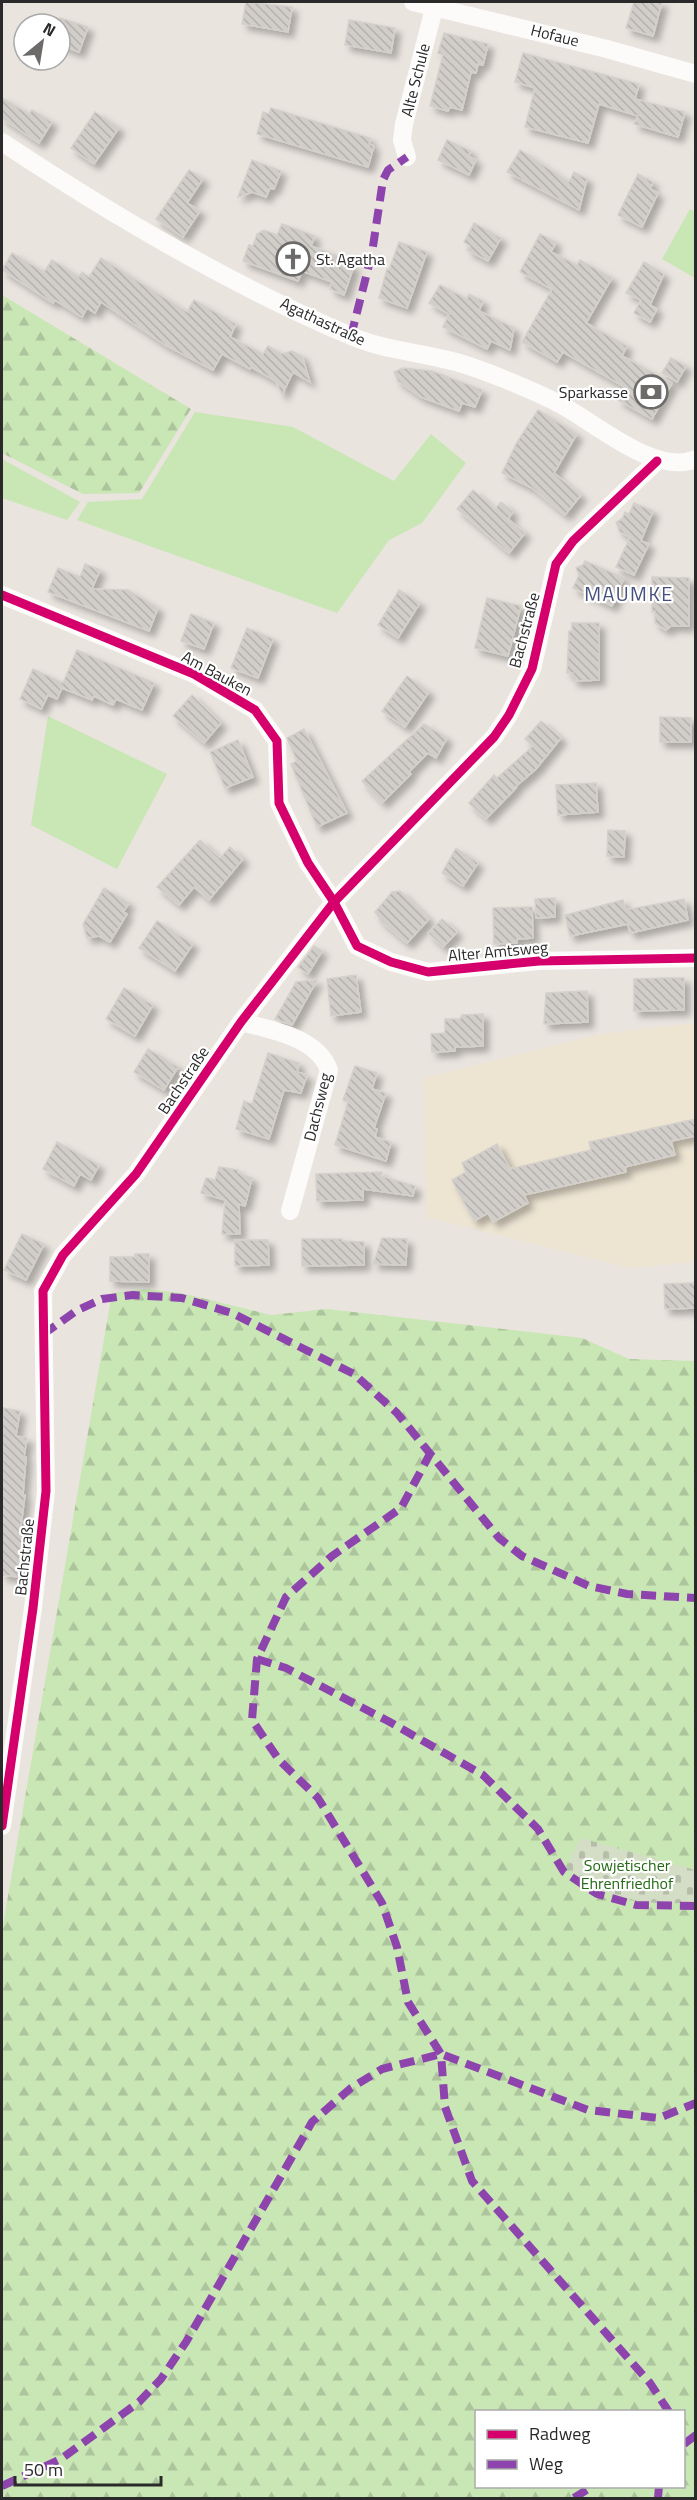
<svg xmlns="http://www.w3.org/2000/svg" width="697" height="2500" font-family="'Titillium Web',sans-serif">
<defs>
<pattern id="forest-firs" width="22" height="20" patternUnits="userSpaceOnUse" patternTransform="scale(1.5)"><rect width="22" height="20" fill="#c9e6b5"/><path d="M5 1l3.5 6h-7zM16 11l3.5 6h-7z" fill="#adc59c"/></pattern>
<pattern id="cemetery-stones" width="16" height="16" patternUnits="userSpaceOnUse" patternTransform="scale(1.5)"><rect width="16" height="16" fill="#d4ddc5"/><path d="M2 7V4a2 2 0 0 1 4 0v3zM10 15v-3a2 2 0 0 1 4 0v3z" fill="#b6bea9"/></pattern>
<pattern id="building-back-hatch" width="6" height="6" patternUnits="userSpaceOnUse" patternTransform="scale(1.5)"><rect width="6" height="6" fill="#d1ceca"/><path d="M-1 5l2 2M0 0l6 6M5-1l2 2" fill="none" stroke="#b4b1ae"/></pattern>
<filter id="shadow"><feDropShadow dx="5.5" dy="5.5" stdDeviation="3" flood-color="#0004"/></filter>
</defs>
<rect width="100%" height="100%" fill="#e9e4de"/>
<!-- education -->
<polygon fill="#ede4d2" points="695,1023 695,1262 631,1268 427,1217 424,1078 602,1034"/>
<!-- green -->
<g fill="#c9e6b5">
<polygon points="690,209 695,212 695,278 662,259"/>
<polygon points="195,412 293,427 394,481 431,434 466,463 422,523 389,540 337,613 77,520 88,502 142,499"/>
<polygon points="2,459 80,502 67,520 2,498"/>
<polygon points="48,716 167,774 117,869 31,825"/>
</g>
<!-- forest -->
<g fill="url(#forest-firs)" fill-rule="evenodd">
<polygon points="2,295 191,409 139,493 83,494 2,453"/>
<path d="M145,1289L181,1293L271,1315L327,1309L582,1338L629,1359L695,1361V2498H2V1931L112,1293ZM476,2412H684V2486H476Z"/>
</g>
<!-- cemetery -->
<path fill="url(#cemetery-stones)" d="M581,1838L695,1870V1902C648,1907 603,1899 566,1867Z"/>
<!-- building -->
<g fill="url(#building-back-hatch)" stroke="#d4d0cb" stroke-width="1.5" filter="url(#shadow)">
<polygon points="246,2 292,7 288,32 242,24"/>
<polygon points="634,2 662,2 653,36 626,28"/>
<polygon points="60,18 88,27 79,52 60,45"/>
<polygon points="349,20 395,28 391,53 345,45"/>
<polygon points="444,33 488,44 483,65 478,64 476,73 471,72 462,110 450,107 448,111 430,106 443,55 438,53"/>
<polygon points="523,53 639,84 635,99 685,112 678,137 634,124 638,116 599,104 588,143 525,127 535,88 515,82"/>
<polygon points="2,98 29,114 32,110 52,122 39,143 2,118"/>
<polygon points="271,108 370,138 369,144 374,146 368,167 257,134 263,112 269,114"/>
<polygon points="95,112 119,128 94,164 71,148"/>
<polygon points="447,140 471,151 468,156 476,160 469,175 438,160"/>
<polygon points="520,150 569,182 574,172 587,179 579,210 507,172"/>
<polygon points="252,160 281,171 274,189 270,188 266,197 252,192 238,197"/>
<polygon points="189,170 203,179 187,203 200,211 183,237 156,219"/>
<polygon points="638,174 653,182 650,189 658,193 642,227 618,215"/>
<polygon points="474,223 501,238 488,261 467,250 470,246 464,242"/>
<polygon points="282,224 315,236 311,246 343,258 342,261 354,266 344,295 330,289 332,282 302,271 298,281 243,261 249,245 253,246 257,234 264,230 277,235"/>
<polygon points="540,234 556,242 551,252 577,265 580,260 612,278 586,323 627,346 622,356 672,383 652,419 618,400 625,387 563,352 557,362 522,342 552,289 520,272"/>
<polygon points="399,242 427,252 407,308 379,298 387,269 389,270"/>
<polygon points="12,253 44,272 52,260 79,277 82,272 89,277 101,258 187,312 194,300 236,324 230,337 263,354 268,346 282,354 292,351 302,356 310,382 293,372 282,395 276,381 251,367 250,369 222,354 213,370 167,346 101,302 95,313 87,308 82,317 55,300 53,303 2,270"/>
<polygon points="644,262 664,274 650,305 657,309 650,322 634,313 641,300 626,293"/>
<polygon points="440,285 467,299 469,294 483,301 479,311 514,328 510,350 491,341 487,349 443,327 449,314 429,303"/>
<polygon points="671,358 686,366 677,382 662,373"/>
<polygon points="403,368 432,371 482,390 475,407 462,403 459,411 421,397 398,381 394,372"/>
<polygon points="538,410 577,434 554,473 581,495 565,515 532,488 502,473 517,442"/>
<polygon points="473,490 495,509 501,502 513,512 508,519 525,533 509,553 457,509"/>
<polygon points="634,503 653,511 641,541 649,544 634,575 616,567 630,537 620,532 616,522 622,519 625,512 629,514"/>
<polygon points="585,561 624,578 612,606 573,588 579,575 576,568 583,565"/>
<polygon points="85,564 100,570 92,589 128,590 158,608 149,631 48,592 58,568 80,577"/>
<polygon points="652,577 689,578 689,626 671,626 666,630 655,623 655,611 652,612"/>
<polygon points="399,590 420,603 398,638 378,625"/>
<polygon points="487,598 521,606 508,656 475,648"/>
<polygon points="191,614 214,623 204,649 181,641"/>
<polygon points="572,623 599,623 599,680 573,681 573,673 567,673 569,631 572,631"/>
<polygon points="247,628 273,639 258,678 231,668"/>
<polygon points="77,650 154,683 142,710 116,699 113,705 94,696 92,700 62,688 57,699 48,695 41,709 20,699 33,669 63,683"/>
<polygon points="407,676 429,692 405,727 382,711"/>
<polygon points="192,695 221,723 204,743 173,716"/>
<polygon points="660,717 691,718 691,742 660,742"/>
<polygon points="541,721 561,738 536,769 514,788 516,788 486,819 469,803 494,775 497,778 533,746 525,739"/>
<polygon points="424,724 447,738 436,758 428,753 409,772 411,774 382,803 362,781"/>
<polygon points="304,729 347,813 317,827 291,764 297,761 287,738"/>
<polygon points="238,740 253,777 225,788 210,752"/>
<polygon points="596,783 598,812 558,815 556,785"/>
<polygon points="608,830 625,831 624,857 607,856"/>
<polygon points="200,840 220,858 230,847 243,859 209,900 194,887 179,905 157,887"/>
<polygon points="456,848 478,863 463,886 442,873"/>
<polygon points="104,888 129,903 123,912 127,914 110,942 99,936 87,938 83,924"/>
<polygon points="400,891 429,919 407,943 382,922 375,912 392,892"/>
<polygon points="555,898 555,917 536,918 535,899"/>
<polygon points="684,899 688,920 630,933 628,924 570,936 565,915 623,900 625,910"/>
<polygon points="532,907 533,938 517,939 517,943 494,944 493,908"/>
<polygon points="442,919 457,932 443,947 428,933"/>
<polygon points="157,921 193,944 175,971 139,948"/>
<polygon points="314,946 322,951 308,974 298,967"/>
<polygon points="356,975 361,1012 331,1016 327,979"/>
<polygon points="663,978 684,978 684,1010 634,1011 634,979"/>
<polygon points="317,980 292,1025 275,1019 296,982"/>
<polygon points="124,988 153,1005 135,1036 106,1019"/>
<polygon points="587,991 588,1022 544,1024 546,993"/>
<polygon points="483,1014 483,1046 455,1047 455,1051 432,1052 431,1034 445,1033 445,1019 460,1019 462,1015"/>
<polygon points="148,1049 178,1067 164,1090 134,1072"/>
<polygon points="268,1053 299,1063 297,1072 307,1075 301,1093 284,1090 269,1139 236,1129 244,1101 252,1104"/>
<polygon points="355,1066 377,1073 372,1089 386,1093 374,1128 377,1129 375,1137 391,1142 386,1161 335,1145 348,1102 343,1100"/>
<polygon points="696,1119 696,1136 671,1141 675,1155 625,1167 626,1172 524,1195 528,1203 493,1222 488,1213 474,1221 452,1180 466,1172 462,1163 497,1144 510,1169 591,1150 589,1142"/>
<polygon points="57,1142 99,1165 91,1180 80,1174 74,1186 43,1169"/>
<polygon points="219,1167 238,1170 238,1173 252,1178 245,1206 239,1204 240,1234 222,1234 225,1200 201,1193 206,1178 215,1180"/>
<polygon points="382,1172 381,1176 415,1186 413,1196 363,1189 363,1200 317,1201 316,1174"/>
<polygon points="22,1234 44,1244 26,1280 4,1270"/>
<polygon points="382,1238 407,1239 406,1265 373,1264"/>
<polygon points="302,1239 342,1239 342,1241 364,1242 364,1265 302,1266"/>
<polygon points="235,1240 268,1240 269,1265 235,1266"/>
<polygon points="135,1254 149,1254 149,1282 110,1281 110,1257 135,1257"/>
<polygon points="696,1283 696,1308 665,1309 664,1284"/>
<polygon points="3,1408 20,1411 16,1436 27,1438 24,1457 26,1457 23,1495 25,1495 20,1533 23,1534 18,1577 2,1575"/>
</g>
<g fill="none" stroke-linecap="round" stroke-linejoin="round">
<!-- street -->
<g stroke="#fcfbfa" stroke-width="18">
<polyline points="413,2 607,49 696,74"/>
<path d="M2,142C112,215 228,284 351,336C383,350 418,352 452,361C480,368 527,388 554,401C592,419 653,477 696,459"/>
<polyline points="407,157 402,140 404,124 435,5"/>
<polyline points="2,595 194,674 255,710 277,741 279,803 308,863 334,902 357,946 391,962 428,972 539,961 696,958"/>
<path d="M241,1022C271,1030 317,1037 329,1070L290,1211"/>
<polyline points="2,1826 33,1608 46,1491 43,1291 63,1255 136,1174 241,1022 334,902 494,737 509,715 532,669 556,564 573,541 657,461"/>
</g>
<!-- quiet -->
<g stroke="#8e44ad" stroke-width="8" stroke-dasharray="15 8" stroke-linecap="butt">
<polyline points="351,336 372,253 383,180 388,170 407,157"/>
<polyline points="42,1332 48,1331 76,1311 102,1299 133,1295 182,1298 232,1313 354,1374 397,1413 499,1538 522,1556 589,1586 627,1594 696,1598"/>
<polyline points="431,1452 401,1508 332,1556 286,1597 257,1659 252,1720 279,1760 318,1798 382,1903 397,1947 408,2002 441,2054 445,2107 472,2181 650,2383 669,2412"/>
<polyline points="257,1659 286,1668 388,1721 483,1775 538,1829 564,1872 597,1894 636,1905 696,1906"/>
<polyline points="684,2444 696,2435"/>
<polyline points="2,2486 61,2459 139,2402 161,2379 186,2342 312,2122 351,2088 382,2069 441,2054 588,2110 659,2118 696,2103"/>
<polyline points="574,2498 593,2486"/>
<polyline points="658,2498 659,2486"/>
</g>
<!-- cycleway casing -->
<g stroke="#fff" stroke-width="13">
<g id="cycleway">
<polyline points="2,595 194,674 255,710 277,741 279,803 308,863 334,902 357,946 391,962 428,972 539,961 696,958"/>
<polyline points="2,1826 33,1608 46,1491 43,1291 63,1255 136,1174 241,1022 334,902 494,737 509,715 532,669 556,564 573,541 657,461"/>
</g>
</g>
<!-- cycleway -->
<use href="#cycleway" stroke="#d6006c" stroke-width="9"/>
</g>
<!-- icons -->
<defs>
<g id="church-ring" transform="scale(1.725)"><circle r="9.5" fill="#fff" stroke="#6d6b69" stroke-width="1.5"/><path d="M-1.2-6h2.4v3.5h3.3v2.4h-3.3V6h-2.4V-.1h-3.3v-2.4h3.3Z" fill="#6d6b69"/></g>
<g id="bank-ring" transform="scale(1.725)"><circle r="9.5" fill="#fff" stroke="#6d6b69" stroke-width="1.5"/><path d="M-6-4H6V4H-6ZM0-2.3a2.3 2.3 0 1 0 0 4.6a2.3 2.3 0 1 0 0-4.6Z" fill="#6d6b69"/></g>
</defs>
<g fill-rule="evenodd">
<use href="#church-ring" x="293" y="259"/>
<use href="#bank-ring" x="651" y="392"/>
</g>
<g text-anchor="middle" stroke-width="4.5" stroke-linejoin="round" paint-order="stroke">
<!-- street labels -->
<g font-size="16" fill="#2a2a2a" stroke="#fff">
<text transform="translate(555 35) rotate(14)" y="6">Hofaue</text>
<text transform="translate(415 80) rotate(-76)" y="6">Alte Schule</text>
<text transform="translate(323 321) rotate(25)" y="6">Agathastraße</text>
<text transform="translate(524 630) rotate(-75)" y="6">Bachstraße</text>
<text transform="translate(217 673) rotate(28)" y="6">Am Bauken</text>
<text transform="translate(498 951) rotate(-5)" y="6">Alter Amtsweg</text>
<text transform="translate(183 1080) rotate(-56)" y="6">Bachstraße</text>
<text transform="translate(317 1107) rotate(-76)" y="6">Dachsweg</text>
<text transform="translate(24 1557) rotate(-84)" y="6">Bachstraße</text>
</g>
<!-- poi labels -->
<g font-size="16" fill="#2a2a2a" stroke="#fff" text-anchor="start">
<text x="316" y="265">St. Agatha</text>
<text x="628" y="398" text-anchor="end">Sparkasse</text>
</g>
<!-- park labels -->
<g font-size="16" fill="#256b15" stroke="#fff">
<text x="627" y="1871">Sowjetischer<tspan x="627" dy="18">Ehrenfriedhof</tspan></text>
</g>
<!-- quarter labels -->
<g font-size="20" letter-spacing="1.5" fill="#474f7d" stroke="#fff">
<text x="629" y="601">MAUMKE</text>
</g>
</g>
<!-- border -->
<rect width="697" height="2500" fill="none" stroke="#2a2a2a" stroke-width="6"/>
<!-- legend -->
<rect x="475" y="2410" width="210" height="78" fill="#ffffff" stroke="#aaaaaa" stroke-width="1.5"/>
<rect x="487" y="2430" width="30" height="9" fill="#d6006c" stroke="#aaaaaa" stroke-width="1.5"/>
<text x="529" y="2440" font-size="18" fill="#2a2a2a">Radweg</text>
<rect x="487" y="2460" width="30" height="9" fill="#8e44ad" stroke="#aaaaaa" stroke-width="1.5"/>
<text x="529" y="2470" font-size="18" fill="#2a2a2a">Weg</text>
<!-- north arrow -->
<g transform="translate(42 42) rotate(30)"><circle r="28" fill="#ffffff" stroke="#aaaaaa" stroke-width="1.5"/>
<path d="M0-4.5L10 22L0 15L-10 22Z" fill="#6d6b69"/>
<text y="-9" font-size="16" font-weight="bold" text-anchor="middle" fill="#2a2a2a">N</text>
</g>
<!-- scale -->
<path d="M15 2476v9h146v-9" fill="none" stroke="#2a2a2a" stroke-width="3"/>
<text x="24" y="2476" font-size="18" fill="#2a2a2a" stroke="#ffffff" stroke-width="4.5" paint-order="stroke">50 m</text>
</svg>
